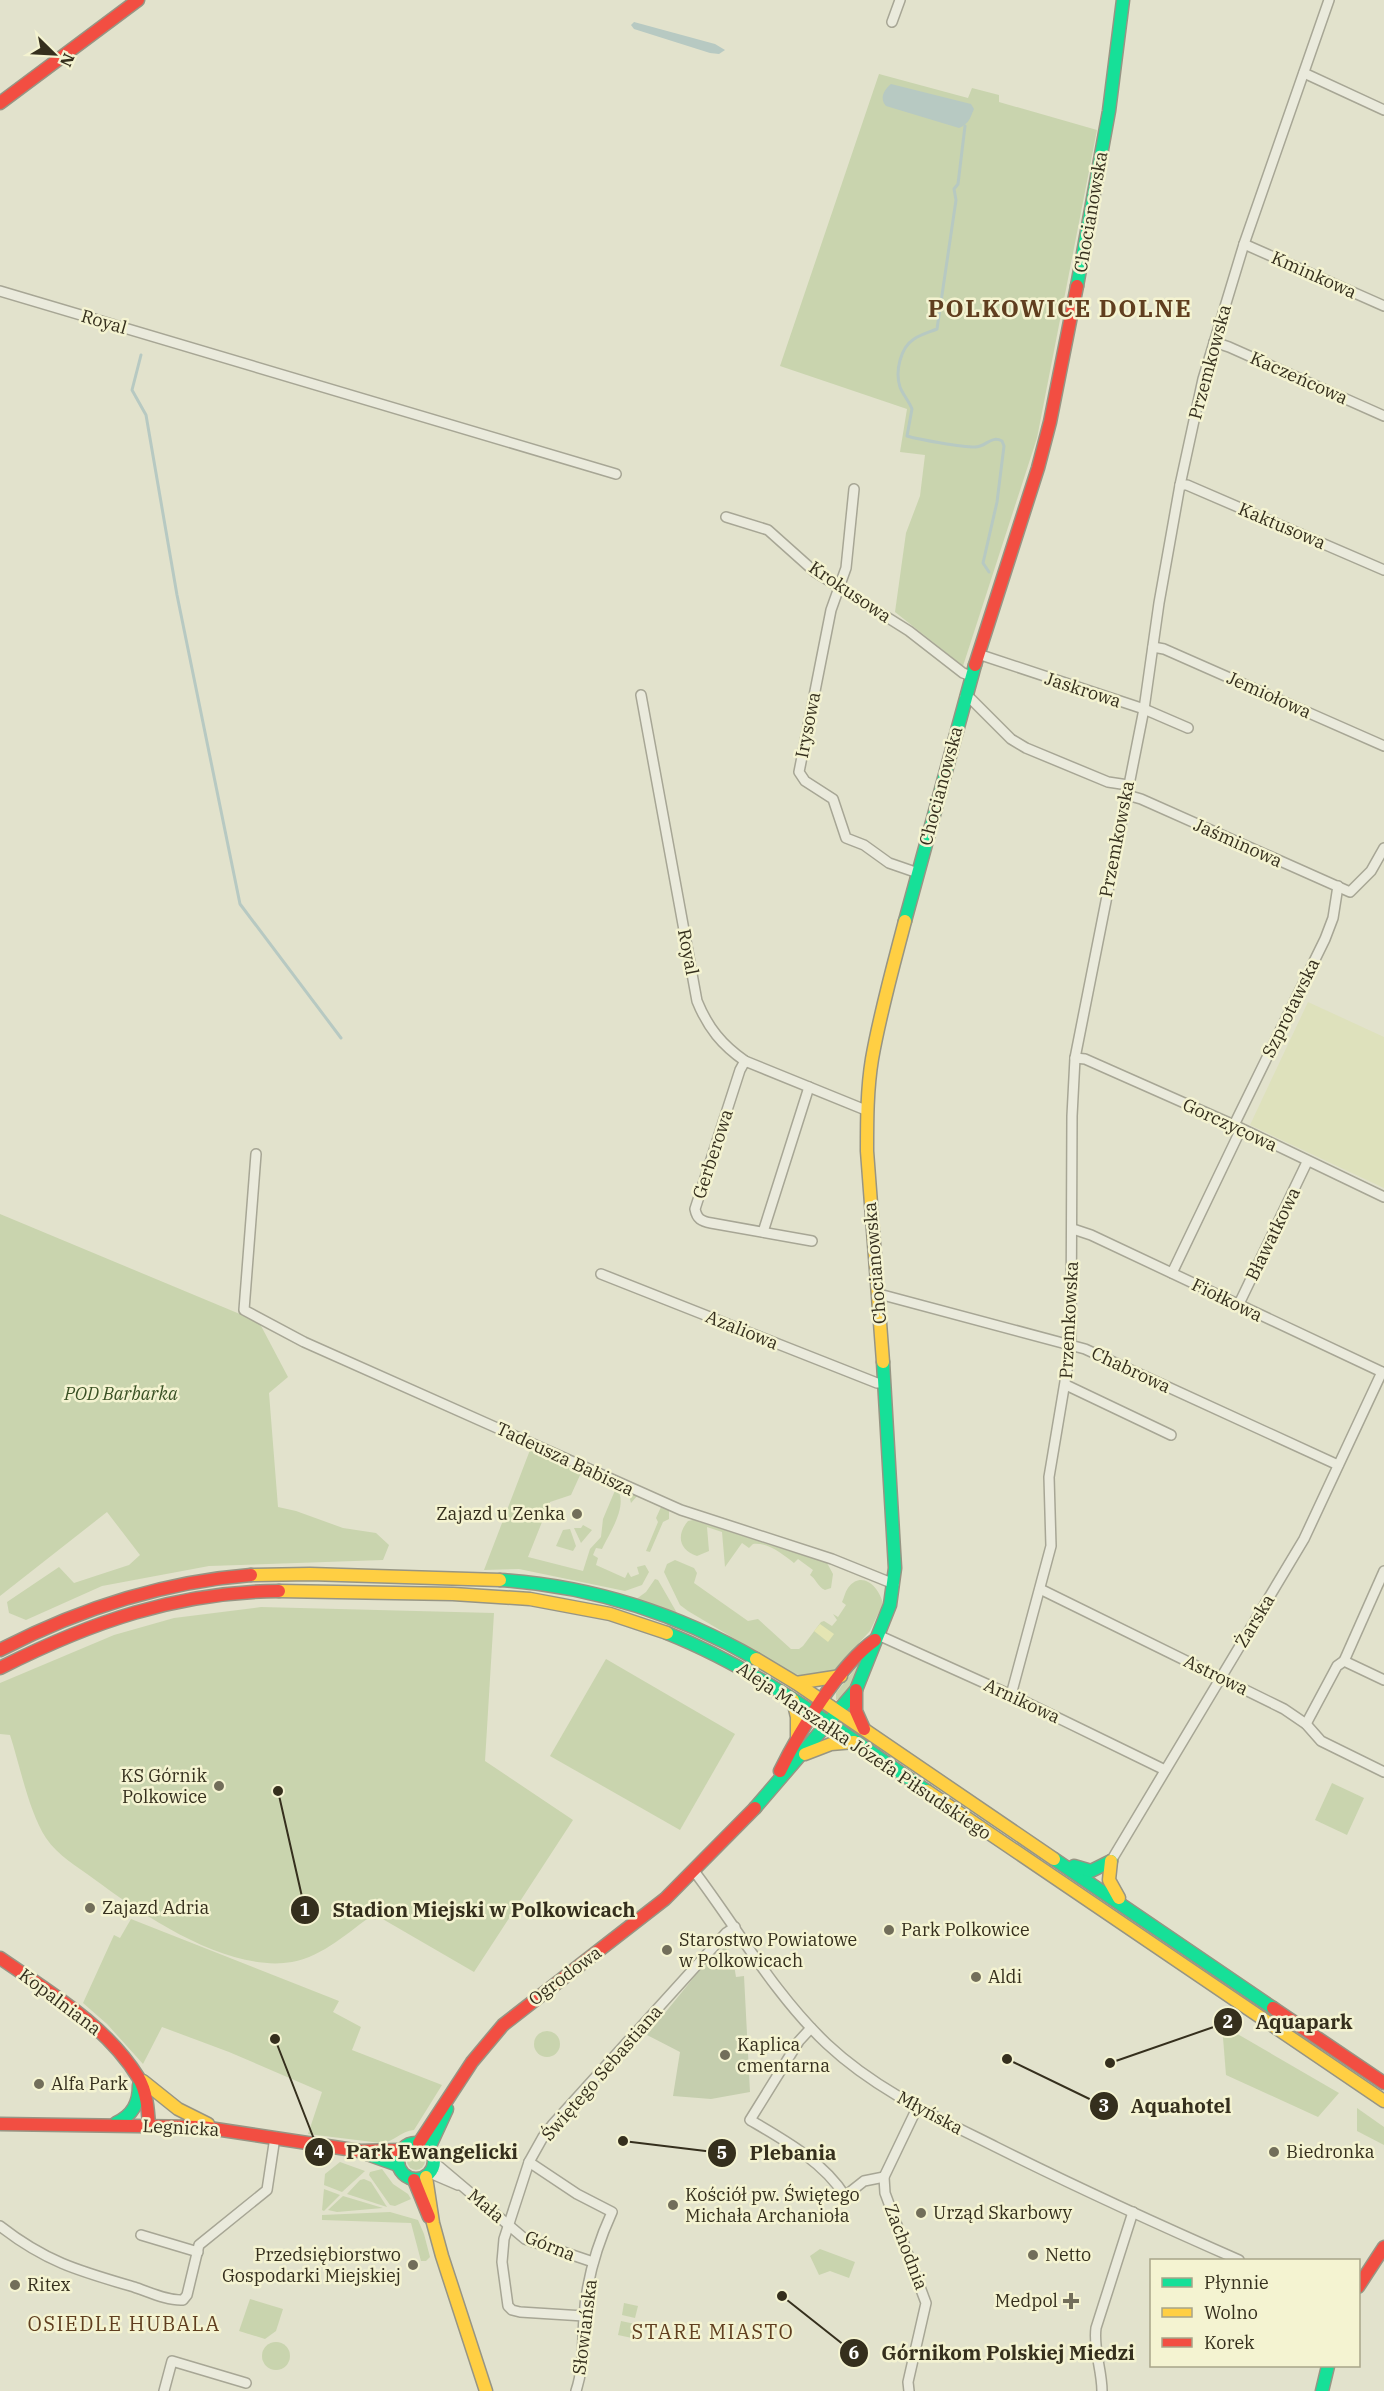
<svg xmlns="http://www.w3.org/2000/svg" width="1384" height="2391" font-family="'IBM Plex Serif',serif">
<rect width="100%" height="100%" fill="#e2e2cc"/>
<!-- farmland -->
<polygon fill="#dee1bc" points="1308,1002 1384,1037 1384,1188 1250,1125"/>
<!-- green -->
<g fill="#c9d4ae">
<polygon points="879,74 968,98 972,88 999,95 999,102 1097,130 1037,438 963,666 895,612 906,533 920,496 925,455 900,452 907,409 780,366"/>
<polygon points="0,1214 259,1322 288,1377 269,1393 278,1507 296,1511 343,1528 376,1533 389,1545 383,1560 209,1566 102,1586 26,1620 9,1613 7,1602 59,1567 74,1583 129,1565 140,1555 107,1512 0,1596"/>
<path d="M530,1450L581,1473L571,1495L550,1502L528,1557L583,1571L590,1549L601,1537L603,1519L616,1488C630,1503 609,1534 602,1549L596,1548L593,1555L598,1558L596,1565L625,1578L628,1572L631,1577L639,1574L637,1567L645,1565L649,1572L642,1585L625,1591L519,1569L484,1570Z"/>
<polygon points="631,1494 635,1494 669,1510 669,1519 663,1522 650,1552 646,1551 658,1522 656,1518 661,1507 637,1496 631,1503 630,1499"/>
<path d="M693,1520L827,1563L833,1574L831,1588L825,1590C818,1587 816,1579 810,1575L813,1570L798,1559L794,1563C782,1554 768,1542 753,1544L749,1548L742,1543L725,1567L722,1532L707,1527L709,1551L697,1556C679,1550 676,1535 688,1521Z"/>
<polygon points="583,1525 592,1530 581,1543 574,1528 581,1528"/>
<polygon points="570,1529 576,1546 573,1551 556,1546 563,1530"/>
<path d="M675,1560L694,1568L697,1573L694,1583L748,1621L758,1619L791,1649H799L803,1646L821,1622L824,1621L832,1626L837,1620L833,1614L838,1617L846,1605L842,1602C844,1598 845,1592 848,1588C862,1569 880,1588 883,1604L870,1631L834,1670C822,1678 807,1678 794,1674L688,1611L680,1605L664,1572L667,1564Z"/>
<polygon points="655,1579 658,1580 677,1613 635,1600 646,1592"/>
<path d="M261,1607L494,1613L485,1761L573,1820L474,1972L374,1914C348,1932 324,1956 292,1962C228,1973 144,1916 94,1879C78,1867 58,1856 46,1838C29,1812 20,1766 10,1735L0,1734V1683L114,1635L174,1618Z"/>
<polygon points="606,1659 735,1734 680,1830 550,1756"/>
<path d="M859,1664L862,1665C856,1678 850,1696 836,1700V1693Z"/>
<polygon points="1332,1783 1364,1798 1347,1835 1315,1820"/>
<path d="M131,1919L339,2001L333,2012L361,2027L352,2050L442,2085L414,2130C401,2131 394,2142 381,2143L308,2134L322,2092L229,2052L162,2027L143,2064L107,2024L83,2003L114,1935L120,1938Z"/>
<polygon points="1222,2025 1339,2093 1318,2117 1226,2075"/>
<circle cx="547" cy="2044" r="13"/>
<polygon points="1357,2108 1384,2127 1384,2145 1357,2131"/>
<circle cx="416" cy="2161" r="9"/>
<polygon points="340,2162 365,2171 342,2192 324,2185 325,2174"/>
<polygon points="382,2169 393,2184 408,2194 411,2199 395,2206 390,2205 369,2175 370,2172"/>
<polygon points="364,2179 371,2182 387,2207 347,2194 360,2180"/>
<polygon points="324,2189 340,2195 324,2211 322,2210"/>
<polygon points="343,2196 383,2208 337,2212 328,2210"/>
<polygon points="390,2212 418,2220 424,2234 430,2257 426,2261 421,2261 411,2223 322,2220 322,2215"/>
<polygon points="820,2249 855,2262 849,2278 830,2271 819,2275 810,2256"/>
<polygon points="250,2299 283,2309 276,2331 265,2339 239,2331"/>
<polygon points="624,2303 638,2306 635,2318 622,2315"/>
<polygon points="621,2321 635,2324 632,2338 618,2335"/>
<circle cx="276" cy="2356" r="14"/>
</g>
<!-- sand -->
<polygon fill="#e4e5b3" points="820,1624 834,1634 828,1642 814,1631"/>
<!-- cemetery -->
<polygon fill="#c5ceae" points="725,1947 733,1959 736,1977 744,1976 750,2092 711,2099 673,2096 680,2052 647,2035 699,1971"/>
<!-- water -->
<g fill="#b7c9c2">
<polygon points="634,22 715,44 725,50 719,54 710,53 634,29 631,25"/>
<path d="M891,84L971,104L974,109C970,118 969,124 959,128L886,106C879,98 884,90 891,84Z"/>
</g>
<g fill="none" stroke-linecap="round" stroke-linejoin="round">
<!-- stream -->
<g stroke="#b7c9c2" stroke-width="3">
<path d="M965,126L958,184L954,189L956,200L937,329C930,332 921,334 914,339C900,348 895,372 900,387C903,395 909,401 912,409L907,436C921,440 961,447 975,447C986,447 991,435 1002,441L1004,446L997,502L983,563L989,572"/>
<polyline points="141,355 132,390 146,415 177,595 240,904 341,1038"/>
</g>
<!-- street casing -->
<g stroke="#a7a695" stroke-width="12">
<g id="street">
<polyline points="892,22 900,0"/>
<polyline points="1304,73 1384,110"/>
<polyline points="1244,244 1384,306"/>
<polyline points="0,291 616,474"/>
<polyline points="1214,342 1229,347 1384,416"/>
<polyline points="1180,485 1187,485 1384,570"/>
<polyline points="854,489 846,568 831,610 799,772 805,781 833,799 846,838 864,845 889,863 918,873"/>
<polyline points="726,517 768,530 815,572 909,631 963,673 971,676"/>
<polyline points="1153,647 1164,649 1384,746"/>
<polyline points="978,654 1144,709 1188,728"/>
<path d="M641,695L697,1001C708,1028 722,1045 745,1061L868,1111"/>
<polyline points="965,697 971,699 1011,739 1026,748 1108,782 1128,785"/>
<polyline points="1127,795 1141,799 1350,892 1371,871 1384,848"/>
<polyline points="1075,1058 1085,1059 1234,1125 1384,1197"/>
<path d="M745,1061L740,1070L695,1209C697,1219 701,1221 711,1223L812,1241"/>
<polyline points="1234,1125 1325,939 1333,918 1338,886"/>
<polyline points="256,1154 244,1310 304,1342 681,1510 832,1559 894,1584"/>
<polyline points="1073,1229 1091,1235 1384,1373"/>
<polyline points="763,1232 809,1087"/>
<polyline points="1172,1273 1241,1129"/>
<polyline points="601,1274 877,1383 884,1383"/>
<polyline points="879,1294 1085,1349 1338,1465"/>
<polyline points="1238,1306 1307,1162"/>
<polyline points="1066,1385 1171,1435"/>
<polyline points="1040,1589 1284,1709 1306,1724 1321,1741 1384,1772"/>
<polyline points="878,1635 1011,1695 1165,1770"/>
<polyline points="1344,1661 1384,1571"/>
<polyline points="1011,1695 1051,1546 1049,1477 1071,1346 1072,1116 1075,1058 1144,709 1159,603 1180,485 1203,379 1244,244 1329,0"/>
<polyline points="1306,1724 1337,1666 1344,1661 1384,1680"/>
<polyline points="1111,1861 1304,1539 1382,1372"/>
<path d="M694,1871C738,1929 774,1994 827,2044C876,2090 936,2117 996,2147C1076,2187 1157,2224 1239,2260"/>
<path d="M811,2028L799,2041L750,2120C784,2140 824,2162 845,2196L864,2181L884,2177"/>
<path d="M529,2162L577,2194L612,2212C597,2245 586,2281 584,2318C582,2343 584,2367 576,2391"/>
<polyline points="435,2163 525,2239 593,2262"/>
<polyline points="430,2173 458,2185"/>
<path d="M0,2226C46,2262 79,2271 134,2287C149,2292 168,2301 183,2300L187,2295L199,2245L267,2190L275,2137"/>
<polyline points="141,2235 198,2252"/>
<polyline points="584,2316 520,2312 512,2310 508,2306 502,2262 504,2239 529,2162 543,2137 553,2124 726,1933 735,1927"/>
<polyline points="164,2391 172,2361 246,2383"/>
<polyline points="909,2391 908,2382 926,2303 885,2193 884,2177 917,2108"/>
<path d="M1102,2391C1102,2370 1093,2349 1096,2328L1133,2212"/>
</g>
</g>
<!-- fast casing -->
<g stroke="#979584" stroke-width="15">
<g id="fast">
<polyline points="1077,286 1109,111 1123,0"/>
<polyline points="905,921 975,665"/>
<path d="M500,1580C591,1586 676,1613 756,1659"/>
<path d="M667,1633C762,1671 844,1734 927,1791"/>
<polyline points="755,1808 856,1690 890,1605 895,1568 883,1362"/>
<polyline points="1054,1859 1273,2008"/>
<polyline points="1074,1866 1091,1871 1111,1861"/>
<path d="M116,2123C133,2115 139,2103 139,2085"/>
<circle cx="416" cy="2161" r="18"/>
<polyline points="429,2148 447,2109"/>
<polyline points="367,2154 398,2165"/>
<polyline points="1322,2391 1328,2366"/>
</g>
</g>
<!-- slow casing -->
<g stroke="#979584" stroke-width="15">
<g id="slow">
<path d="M883,1362L867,1151C867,1121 867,1089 872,1059C880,1013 893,967 905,921"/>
<polyline points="251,1575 310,1574 500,1580"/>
<polyline points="279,1591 453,1594 530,1599 610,1614 667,1633"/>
<polyline points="756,1659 796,1683 1054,1859"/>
<polyline points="796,1683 841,1676"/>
<polyline points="793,1700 797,1717 797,1736"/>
<polyline points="805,1754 831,1744 854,1742"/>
<polyline points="927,1791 1384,2101"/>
<polyline points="1111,1861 1109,1880 1119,1898"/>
<polyline points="143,2081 178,2109 208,2124"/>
<polyline points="426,2177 433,2223 442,2256 486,2391"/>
</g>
</g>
<!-- jam casing -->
<g stroke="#979584" stroke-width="15">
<g id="jam">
<polyline points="0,103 138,0"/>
<polyline points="975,665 1038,468 1050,422 1077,286"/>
<path d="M0,1650C79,1609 161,1582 251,1575"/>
<path d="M0,1668C91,1622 176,1592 279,1591"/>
<polyline points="856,1690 856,1711 864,1729"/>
<path d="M780,1771C799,1732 840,1664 875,1640"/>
<path d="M0,1958C49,1992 106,2025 138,2077C147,2092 148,2110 149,2126"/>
<polyline points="1273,2008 1384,2083"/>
<polyline points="0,2124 202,2127 360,2151 401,2150"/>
<polyline points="419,2143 472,2062 503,2025 665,1899 755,1808"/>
<polyline points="414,2180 429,2217"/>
<polyline points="1358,2287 1384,2247"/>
</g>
</g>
<!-- street -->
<use href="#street" stroke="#eaeadc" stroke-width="9"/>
<!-- fast -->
<use href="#fast" stroke="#16e098" stroke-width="12"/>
<!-- slow -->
<use href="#slow" stroke="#ffcf43" stroke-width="12"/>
<!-- jam -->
<use href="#jam" stroke="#f24e42" stroke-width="12"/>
</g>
<!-- markers -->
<g fill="#726e5a" stroke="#f4f3d1" stroke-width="2">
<circle cx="577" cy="1514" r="6"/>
<circle cx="219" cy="1786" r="6"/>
<circle cx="90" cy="1908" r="6"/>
<circle cx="889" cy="1930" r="6"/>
<circle cx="667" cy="1950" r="6"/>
<circle cx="976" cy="1977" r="6"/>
<circle cx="725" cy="2055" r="6"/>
<circle cx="39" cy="2084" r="6"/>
<circle cx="1274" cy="2152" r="6"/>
<circle cx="673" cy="2205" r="6"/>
<circle cx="921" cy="2213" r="6"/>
<circle cx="1033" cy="2255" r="6"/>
<circle cx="413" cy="2265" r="6"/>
<circle cx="15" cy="2285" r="6"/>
<path d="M1068 2292h6v6h6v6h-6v6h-6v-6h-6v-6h6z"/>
</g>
<g text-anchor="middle" stroke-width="5" stroke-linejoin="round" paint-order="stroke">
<!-- street labels -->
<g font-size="18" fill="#352f1d" stroke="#f4f3d1">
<text transform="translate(1091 212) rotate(-80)" y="6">Chocianowska</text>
<text transform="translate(1314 275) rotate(24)" y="6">Kminkowa</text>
<text transform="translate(104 322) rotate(16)" y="6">Royal</text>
<text transform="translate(1210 362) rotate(-75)" y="6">Przemkowska</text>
<text transform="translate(1299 378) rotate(24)" y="6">Kaczeńcowa</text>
<text transform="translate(1282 526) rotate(23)" y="6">Kaktusowa</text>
<text transform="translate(850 592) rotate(34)" y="6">Krokusowa</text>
<text transform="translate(1083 690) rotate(18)" y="6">Jaskrowa</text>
<text transform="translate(1269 695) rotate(24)" y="6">Jemiołowa</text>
<text transform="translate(808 725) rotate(-79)" y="6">Irysowa</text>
<text transform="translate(941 786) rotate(-75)" y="6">Chocianowska</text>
<text transform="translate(1117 839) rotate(-79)" y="6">Przemkowska</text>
<text transform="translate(1238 843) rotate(24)" y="6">Jaśminowa</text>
<text transform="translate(688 952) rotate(79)" y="6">Royal</text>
<text transform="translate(1291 1008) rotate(-64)" y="6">Szprotawska</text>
<text transform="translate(1230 1125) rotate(25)" y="6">Gorczycowa</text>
<text transform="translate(713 1154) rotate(-72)" y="6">Gerberowa</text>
<text transform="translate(1273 1234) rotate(-64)" y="6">Bławatkowa</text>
<text transform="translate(875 1263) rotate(-95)" y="6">Chocianowska</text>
<text transform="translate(1227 1300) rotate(26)" y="6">Fiołkowa</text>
<text transform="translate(1069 1320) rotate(-87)" y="6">Przemkowska</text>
<text transform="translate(742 1330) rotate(22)" y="6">Azaliowa</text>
<text transform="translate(1131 1370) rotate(25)" y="6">Chabrowa</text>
<text transform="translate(565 1459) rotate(25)" y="6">Tadeusza Babisza</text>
<text transform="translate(1255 1621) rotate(-59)" y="6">Żarska</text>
<text transform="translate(1216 1675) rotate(26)" y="6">Astrowa</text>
<text transform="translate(1022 1701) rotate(25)" y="6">Arnikowa</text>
<text transform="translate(864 1751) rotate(34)" y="6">Aleja Marszałka Józefa Piłsudskiego</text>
<text transform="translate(565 1976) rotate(-37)" y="6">Ogrodowa</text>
<text transform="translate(60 2002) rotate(37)" y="6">Kopalniana</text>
<text transform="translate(602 2073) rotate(-49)" y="6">Świętego Sebastiana</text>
<text transform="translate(930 2113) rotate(28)" y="6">Młyńska</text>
<text transform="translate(181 2128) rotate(3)" y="6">Legnicka</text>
<text transform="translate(486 2206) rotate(40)" y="6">Mała</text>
<text transform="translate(550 2246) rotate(22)" y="6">Górna</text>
<text transform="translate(906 2247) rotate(69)" y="6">Zachodnia</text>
<text transform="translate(585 2327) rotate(-83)" y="6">Słowiańska</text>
</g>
<!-- park labels -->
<g font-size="18" font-style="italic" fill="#3a5125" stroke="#f4f3d1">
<text x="121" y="1400">POD Barbarka</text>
</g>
<!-- poi labels -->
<g font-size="18" fill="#352f1d" stroke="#f4f3d1" text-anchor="start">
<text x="565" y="1520" text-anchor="end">Zajazd u Zenka</text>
<text x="207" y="1782" text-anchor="end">KS Górnik<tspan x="207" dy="21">Polkowice</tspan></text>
<text x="102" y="1914">Zajazd Adria</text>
<text x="901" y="1936">Park Polkowice</text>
<text x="679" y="1946">Starostwo Powiatowe<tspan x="679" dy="21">w Polkowicach</tspan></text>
<text x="988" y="1983">Aldi</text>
<text x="737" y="2051">Kaplica<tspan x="737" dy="21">cmentarna</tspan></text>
<text x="51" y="2090">Alfa Park</text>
<text x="1286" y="2158">Biedronka</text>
<text x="685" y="2201">Kościół pw. Świętego<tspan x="685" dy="21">Michała Archanioła</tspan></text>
<text x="933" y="2219">Urząd Skarbowy</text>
<text x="401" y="2261" text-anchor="end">Przedsiębiorstwo<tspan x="401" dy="21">Gospodarki Miejskiej</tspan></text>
<text x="1045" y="2261">Netto</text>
<text x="27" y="2291">Ritex</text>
<text x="1058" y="2307" text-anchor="end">Medpol</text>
</g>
<!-- neighbourhood labels -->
<g font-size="20" letter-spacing="1.5" fill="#603e1f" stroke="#f4f3d1">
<text x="124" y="2331">OSIEDLE HUBALA</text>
<text x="713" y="2339">STARE MIASTO</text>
</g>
<!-- district labels -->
<g font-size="24" font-weight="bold" letter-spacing="1.5" fill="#603e1f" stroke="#f4f3d1">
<text x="1060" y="317">POLKOWICE DOLNE</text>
</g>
</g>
<!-- callouts -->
<path fill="none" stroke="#352f1d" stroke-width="2" d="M278 1791L305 1910M1110 2063L1228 2022M1007 2059L1104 2106M275 2039L319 2152M623 2141L722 2153M782 2296L854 2353"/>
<g fill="#352f1d" stroke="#f4f3d1" stroke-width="2">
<circle cx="278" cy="1791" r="6"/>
<circle cx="1110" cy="2063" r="6"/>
<circle cx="1007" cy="2059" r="6"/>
<circle cx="275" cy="2039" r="6"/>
<circle cx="623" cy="2141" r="6"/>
<circle cx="782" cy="2296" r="6"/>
<circle cx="305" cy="1910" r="15"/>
<circle cx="1228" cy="2022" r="15"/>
<circle cx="1104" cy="2106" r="15"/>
<circle cx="319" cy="2152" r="15"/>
<circle cx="722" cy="2153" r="15"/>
<circle cx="854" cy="2353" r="15"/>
</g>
<g font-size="18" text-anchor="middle" font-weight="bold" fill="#fff">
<text x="305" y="1916">1</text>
<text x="1228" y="2028">2</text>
<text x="1104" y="2112">3</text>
<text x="319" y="2158">4</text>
<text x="722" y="2159">5</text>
<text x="854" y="2359">6</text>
</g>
<g font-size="20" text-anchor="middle" font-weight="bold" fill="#352f1d" stroke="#f4f3d1" stroke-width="5" stroke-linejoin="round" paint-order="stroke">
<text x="484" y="1917">Stadion Miejski w Polkowicach</text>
<text x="1304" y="2029">Aquapark</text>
<text x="1181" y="2113">Aquahotel</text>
<text x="432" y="2159">Park Ewangelicki</text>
<text x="793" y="2160">Plebania</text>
<text x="1008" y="2360">Górnikom Polskiej Miedzi</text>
</g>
<!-- legend -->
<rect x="1150" y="2259" width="210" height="108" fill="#f4f3d1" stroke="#a8a589" stroke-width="1.5"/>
<rect x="1162" y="2278" width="30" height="9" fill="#16e098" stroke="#a8a589" stroke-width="1.5"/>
<text x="1204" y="2289" font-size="18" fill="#352f1d">Płynnie</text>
<rect x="1162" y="2308" width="30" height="9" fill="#ffcf43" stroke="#a8a589" stroke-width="1.5"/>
<text x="1204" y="2319" font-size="18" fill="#352f1d">Wolno</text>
<rect x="1162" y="2338" width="30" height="9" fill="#f24e42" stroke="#a8a589" stroke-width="1.5"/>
<text x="1204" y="2349" font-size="18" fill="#352f1d">Korek</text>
<!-- north arrow -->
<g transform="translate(54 54) rotate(114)" stroke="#f4f3d1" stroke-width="4.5" paint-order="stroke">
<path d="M0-4.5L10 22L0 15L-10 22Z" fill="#352f1d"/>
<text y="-9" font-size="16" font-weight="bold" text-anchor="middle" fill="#352f1d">N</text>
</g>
</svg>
